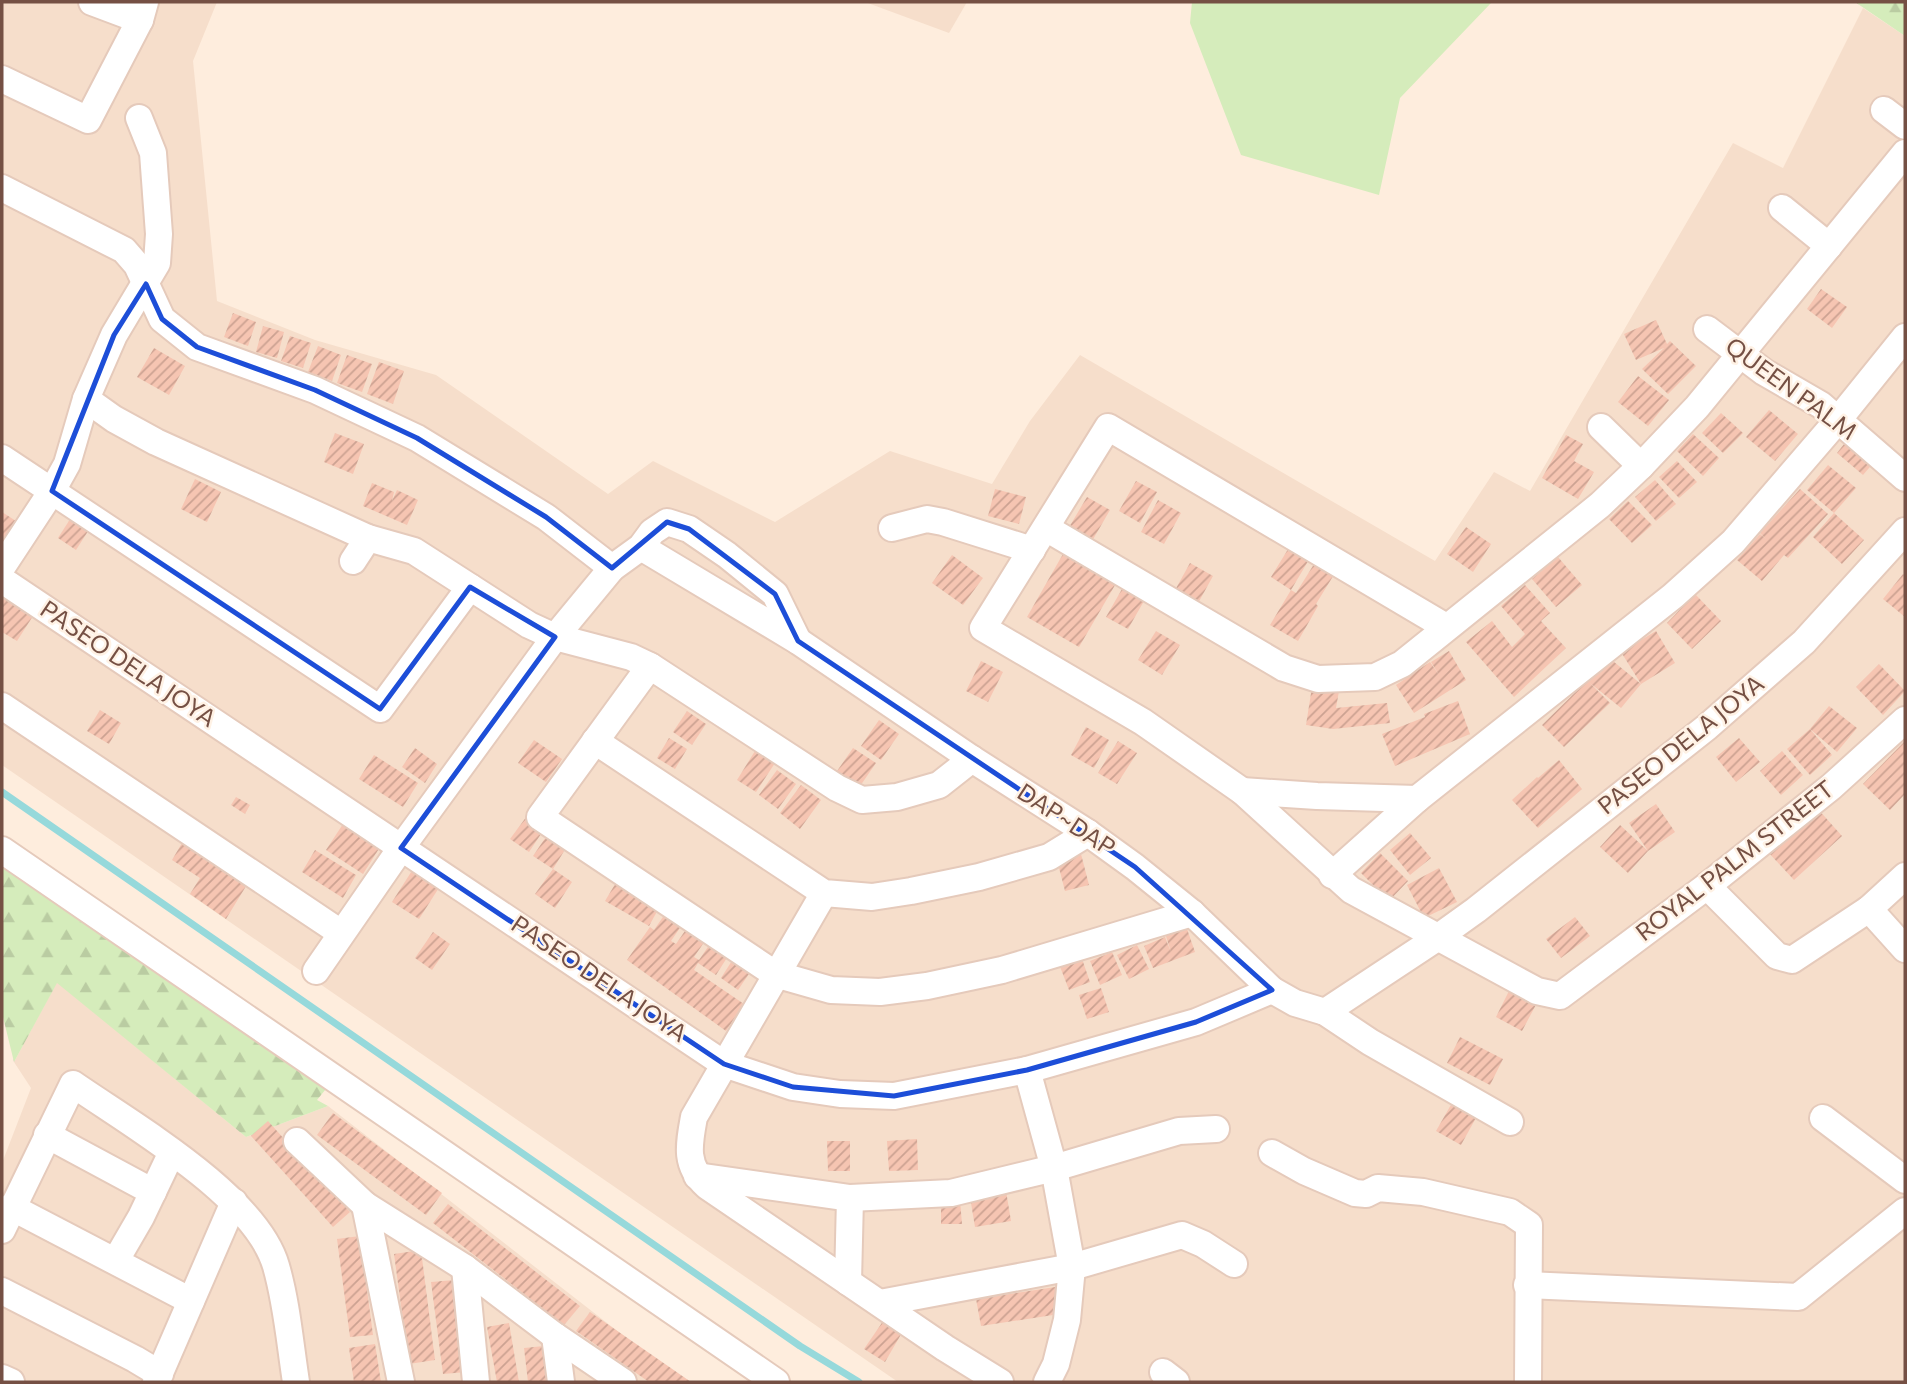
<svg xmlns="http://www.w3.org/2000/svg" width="1907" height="1384" font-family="Commissioner,sans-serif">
<defs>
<pattern id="forest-firs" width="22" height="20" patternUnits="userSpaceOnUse" patternTransform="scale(1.75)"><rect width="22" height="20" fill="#d5ecbb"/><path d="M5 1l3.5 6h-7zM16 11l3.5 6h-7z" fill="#bacca2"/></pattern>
<pattern id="building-hatch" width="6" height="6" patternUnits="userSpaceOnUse" patternTransform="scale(1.75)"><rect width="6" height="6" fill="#f6c5b2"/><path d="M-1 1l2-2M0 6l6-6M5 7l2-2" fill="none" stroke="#cca292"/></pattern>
</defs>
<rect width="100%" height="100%" fill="#feeddd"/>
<!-- residential -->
<g fill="#f6decb">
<polygon points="2,2 217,2 193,61 217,301 315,340 436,375 608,494 653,461 775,522 890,451 992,484 1030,421 1080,355 1435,561 1494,472 1530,491 1733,143 1783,168 1863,8 1905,36 1905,1382 898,1382 2,765"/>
<polygon points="865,2 967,2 949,33"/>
<polygon points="57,982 246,1137 328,1106 683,1382 2,1382 2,1163 31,1088 14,1062"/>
</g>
<!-- grass -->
<polygon fill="#d5ecbb" points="1192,2 1492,2 1400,98 1379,195 1241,155 1190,23"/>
<!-- forest -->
<g fill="url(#forest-firs)">
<polygon points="1855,2 1905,2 1905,36"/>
<polygon points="2,847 342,1069 317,1100 328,1106 246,1137 57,983 14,1062 2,1013"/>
</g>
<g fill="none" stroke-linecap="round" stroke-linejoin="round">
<!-- stream -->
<polyline stroke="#96d9db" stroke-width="7" points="2,792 800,1346 859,1382"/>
</g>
<!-- building -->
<g fill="url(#building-hatch)">
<polygon points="1821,289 1847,307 1832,328 1807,309"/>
<polygon points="233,313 256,322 248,346 224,337"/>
<polygon points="1656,320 1667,344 1670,341 1696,366 1668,394 1642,369 1664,348 1636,360 1624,334"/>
<polygon points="263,326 284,332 277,358 256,352"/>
<polygon points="290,336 311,343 303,368 281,361"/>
<polygon points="318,346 341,355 332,381 308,372"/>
<polygon points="154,348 185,366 169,395 137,377"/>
<polygon points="347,355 372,364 362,392 337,383"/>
<polygon points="379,362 404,371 393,404 367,394"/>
<polygon points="1638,376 1669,400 1648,426 1618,402"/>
<polygon points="1769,410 1798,434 1775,461 1746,437"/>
<polygon points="1721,413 1743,433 1723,453 1702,433"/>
<polygon points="335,433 364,444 353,474 324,462"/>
<polygon points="1693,434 1719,458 1703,476 1677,451"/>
<polygon points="1566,435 1583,444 1574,461 1594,472 1578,499 1542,478"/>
<polygon points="1848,439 1875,461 1863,475 1837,453"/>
<polygon points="1677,461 1697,482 1679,498 1659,477"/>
<polygon points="1828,465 1856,488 1834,513 1807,490"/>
<polygon points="195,479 221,492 207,522 181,509"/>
<polygon points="1655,480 1676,504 1656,521 1635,497"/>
<polygon points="1136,481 1157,492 1140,523 1119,511"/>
<polygon points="372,483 394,492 392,501 397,490 418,500 407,525 363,506"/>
<polygon points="995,489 1026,497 1019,524 988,516"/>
<polygon points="1800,489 1828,514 1788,558 1784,555 1762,581 1737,560 1760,534 1766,539 1760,533"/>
<polygon points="1087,497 1110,510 1088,548 1065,534"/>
<polygon points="1158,500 1181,513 1164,544 1141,532"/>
<polygon points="1628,501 1652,525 1632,543 1609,519"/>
<polygon points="2,512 16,521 2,543"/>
<polygon points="74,513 92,525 76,550 58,538"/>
<polygon points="1834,513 1864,540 1842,564 1813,537"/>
<polygon points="1466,527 1491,544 1473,572 1447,554"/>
<polygon points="1290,546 1310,558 1291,590 1296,593 1316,561 1335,573 1316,604 1318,606 1298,641 1270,625 1291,590 1271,577"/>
<polygon points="1067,547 1118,580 1079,647 1027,617"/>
<polygon points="952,555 983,578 963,605 932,583"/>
<polygon points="1558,557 1582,585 1556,607 1532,579"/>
<polygon points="1190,563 1213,576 1197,605 1174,592"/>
<polygon points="1903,574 1905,576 1905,617 1883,599"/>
<polygon points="1525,585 1550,613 1541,621 1566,648 1514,697 1466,642 1492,621 1512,647 1525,634 1501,606"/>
<polygon points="1122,589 1144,601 1128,629 1106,617"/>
<polygon points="1695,594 1721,621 1692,649 1667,623"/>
<polygon points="2,595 33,616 17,641 2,632"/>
<polygon points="1156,631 1180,645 1162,675 1138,660"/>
<polygon points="1656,631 1675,663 1641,684 1621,652"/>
<polygon points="1449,651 1466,680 1414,713 1396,685 1430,662 1439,675 1431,662"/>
<polygon points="1608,657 1641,684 1621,708 1590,683 1610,703 1564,747 1542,725 1588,680"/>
<polygon points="981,661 1003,672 988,702 966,691"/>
<polygon points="1879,664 1905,691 1883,715 1856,687"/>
<polygon points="1312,687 1339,691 1336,708 1387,703 1390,723 1333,729 1306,725"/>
<polygon points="1458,701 1470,734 1395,766 1382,734 1425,717 1424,714"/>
<polygon points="1829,706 1857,728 1837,752 1810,729"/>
<polygon points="100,710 121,723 109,744 87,731"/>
<polygon points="687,711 706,724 692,745 673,732"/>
<polygon points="879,720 899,734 881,760 861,746"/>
<polygon points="1086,727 1109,740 1094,768 1071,755"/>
<polygon points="1810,729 1832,755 1810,775 1787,749"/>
<polygon points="669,738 687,749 675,769 657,758"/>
<polygon points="1739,738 1760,762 1736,782 1716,757"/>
<polygon points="534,740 562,759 546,782 518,763"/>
<polygon points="1118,741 1137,753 1117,784 1098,773"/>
<polygon points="1905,741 1905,794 1890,810 1863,784"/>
<polygon points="415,748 437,764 425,783 402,767"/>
<polygon points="853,748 876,763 858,789 835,774"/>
<polygon points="755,751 775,763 756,792 737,780"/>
<polygon points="1782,751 1803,775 1781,795 1760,771"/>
<polygon points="374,755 418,783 403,807 359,779"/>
<polygon points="1559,760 1582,789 1538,828 1512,800 1537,777 1538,778"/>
<polygon points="777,770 796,784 778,809 759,795"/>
<polygon points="801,785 821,800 800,829 780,813"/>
<polygon points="236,797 250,805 245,814 231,805"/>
<polygon points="1656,804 1675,832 1648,851 1628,873 1600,847 1620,825 1648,851 1629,823"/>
<polygon points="1817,808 1842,836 1794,880 1768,852"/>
<polygon points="527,816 545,828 529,852 510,839"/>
<polygon points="343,824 380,847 363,874 326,850"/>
<polygon points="552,828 571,840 553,869 572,882 555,908 535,894 553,869 533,856"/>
<polygon points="1410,833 1431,858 1410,875 1390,850"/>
<polygon points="185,838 251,878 226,919 190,894 200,878 172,860"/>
<polygon points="315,850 356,875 343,898 302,872"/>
<polygon points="1380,853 1408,881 1389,901 1361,873"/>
<polygon points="1081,854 1089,885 1065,891 1057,860"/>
<polygon points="415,866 442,883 419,919 392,902"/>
<polygon points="1439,868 1457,902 1424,918 1407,885"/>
<polygon points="617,881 660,906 649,926 605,901"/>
<polygon points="667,911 684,922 671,941 676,944 689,925 707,938 694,957 699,960 712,941 730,953 716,975 698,963 694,970 744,1004 726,1031 627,960 650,927 654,930"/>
<polygon points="1575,917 1590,936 1561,958 1546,939"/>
<polygon points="1186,926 1195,952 1153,968 1144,946 1165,937 1171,952 1165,933"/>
<polygon points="433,932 450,944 432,970 415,958"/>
<polygon points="1137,945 1149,969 1129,979 1117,955"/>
<polygon points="1112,952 1122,975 1100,985 1090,961"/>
<polygon points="735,956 753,968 738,990 721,978"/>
<polygon points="1081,956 1090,982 1069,990 1059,964"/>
<polygon points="1511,987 1538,1001 1522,1031 1496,1017"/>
<polygon points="1101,988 1109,1012 1087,1019 1079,995"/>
<polygon points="1460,1037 1503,1059 1490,1085 1447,1063"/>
<polygon points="1452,1103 1477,1116 1461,1145 1436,1131"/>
<polygon points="333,1113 442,1193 426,1215 317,1135"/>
<polygon points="268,1121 350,1212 333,1227 251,1136"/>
<polygon points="917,1139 918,1170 889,1171 887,1141"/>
<polygon points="827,1141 850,1141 850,1171 828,1171"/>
<polygon points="1006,1191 1011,1221 975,1227 970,1197"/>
<polygon points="941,1200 960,1200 962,1224 941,1224"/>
<polygon points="448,1204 580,1306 564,1325 433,1223"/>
<polygon points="360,1236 373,1335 350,1337 337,1239"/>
<polygon points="421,1250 435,1360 409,1364 394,1254"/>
<polygon points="455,1280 466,1372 443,1374 431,1282"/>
<polygon points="1062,1286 1066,1313 981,1326 976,1299"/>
<polygon points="590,1312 691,1382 649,1382 576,1331"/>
<polygon points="886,1317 903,1331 885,1362 864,1349"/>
<polygon points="509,1323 519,1382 497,1382 487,1327"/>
<polygon points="375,1344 381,1382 354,1382 349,1348"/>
<polygon points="544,1346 549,1382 528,1382 524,1348"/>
</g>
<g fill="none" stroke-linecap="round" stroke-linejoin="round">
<!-- street casing -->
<g stroke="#e5cabb" stroke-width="30">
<g id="street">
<polyline points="92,2 140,20"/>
<polyline points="2,79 88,120 140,20 145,2"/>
<polyline points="1884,110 1905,126"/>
<polyline points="2,188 124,250 137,265 162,319 197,347 315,390 417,438 546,517 612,568"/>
<polyline points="1782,208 1829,246"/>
<polyline points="1707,329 1764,372 1821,405 1905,478"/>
<polyline points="86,399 114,419 156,442 368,538 414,551 529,625 555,637 631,657 650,666 837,788 862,800 897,797 939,785 972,759"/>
<polyline points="1601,427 1641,466"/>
<polyline points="2,458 380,709 470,587"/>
<polyline points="892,528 927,519 943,522 1032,550"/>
<polyline points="1046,528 1284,668 1318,679 1375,677 1402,664 1600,505 1641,466 1697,407 1905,153"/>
<polyline points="641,547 798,641 972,759 1088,833 1135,867 1192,913 1272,990 1295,1003 1325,1012 1370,1042 1510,1122"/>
<polyline points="353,561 368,538"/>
<polyline points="2,567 52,491 67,464 86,399 114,335 157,263 159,234 153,153 139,118"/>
<polyline points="2,580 724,1064 793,1087 840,1094 894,1096 1027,1070 1196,1022 1272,990"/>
<polyline points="1446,627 1108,427 983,628 1143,722 1242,791 1351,890 1537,991 1560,996 1707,886 1831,787 1905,720"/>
<polyline points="650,666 540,817 775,974 831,990 880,992 927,986 1002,970 1192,913"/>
<polyline points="2,706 341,933"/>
<polyline points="595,741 824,893 872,897 911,891 979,877 1049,857 1088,833"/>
<polyline points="1242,791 1317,796 1417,799"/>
<polyline points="2,850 776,1382"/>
<polyline points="1332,875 1417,799 1673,596 1733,542 1838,420 1905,337"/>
<polyline points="1707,886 1777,956 1792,960 1869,909 1905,876"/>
<path d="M824,893L694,1117C689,1144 684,1165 707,1186L945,1348L1000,1382"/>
<polyline points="1869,909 1905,949"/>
<polyline points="316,971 401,848 555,637 612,568 641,547 652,532 667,522 689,529 727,555 775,594 798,641"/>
<polyline points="1325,1012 1437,938 1476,910 1707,727 1804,642 1905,531"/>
<polyline points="1027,1070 1054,1168 1072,1267 1067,1320 1056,1364 1047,1382"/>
<polyline points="1823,1118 1905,1180"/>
<polyline points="47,1135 153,1192"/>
<polyline points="297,1141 365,1205"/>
<polyline points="1272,1153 1304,1171 1355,1193 1366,1194 1378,1188 1423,1192 1510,1212 1529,1225 1528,1382"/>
<polyline points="697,1176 850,1198 951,1193 1054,1168 1179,1131 1216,1129"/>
<polyline points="11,1207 191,1301"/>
<path d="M2,1230L73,1084C132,1125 256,1196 276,1266C287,1304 290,1344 296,1382"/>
<polyline points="116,1260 141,1217 172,1152"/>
<polyline points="465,1268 476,1382"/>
<polyline points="848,1282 850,1198"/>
<polyline points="1527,1285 1798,1297 1905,1211"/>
<polyline points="2,1291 135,1359 160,1374"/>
<polyline points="880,1303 1072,1267 1182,1235 1203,1244 1234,1264"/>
<polyline points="555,1336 561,1382"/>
<polyline points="1163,1372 1176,1382"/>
<polyline points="2,1378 11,1382"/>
<polyline points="156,1382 234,1202"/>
<polyline points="401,1382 365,1205 465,1268 555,1336 623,1382"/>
</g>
</g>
<!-- street -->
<use href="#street" stroke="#fff" stroke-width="26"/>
</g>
<!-- marked area -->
<path fill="none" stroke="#1d4ed8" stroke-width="5" stroke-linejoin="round" d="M146,284L162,319L197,347L315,390L417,438L546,517L612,568L667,522L689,529L775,594L798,641L1135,867L1272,990L1196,1022L1027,1070L894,1096L793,1087L724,1064L401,848L555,637L470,587L380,709L52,491L114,335Z"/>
<g text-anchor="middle" stroke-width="5" stroke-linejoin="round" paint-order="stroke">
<!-- street labels -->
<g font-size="24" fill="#755044" stroke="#fff2e5">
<text transform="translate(1791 389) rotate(36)" y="8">QUEEN PALM</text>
<text transform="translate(128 664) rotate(34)" y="8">PASEO DELA JOYA</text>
<text transform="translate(1681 745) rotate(-39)" y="8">PASEO DELA JOYA</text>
<text transform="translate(1066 820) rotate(33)" y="8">DAP~DAP</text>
<text transform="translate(1735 861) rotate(-38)" y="8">ROYAL PALM STREET</text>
<text transform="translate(599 979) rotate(34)" y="8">PASEO DELA JOYA</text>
</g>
</g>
<!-- border -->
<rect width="1907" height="1384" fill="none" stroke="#755044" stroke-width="7"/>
</svg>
